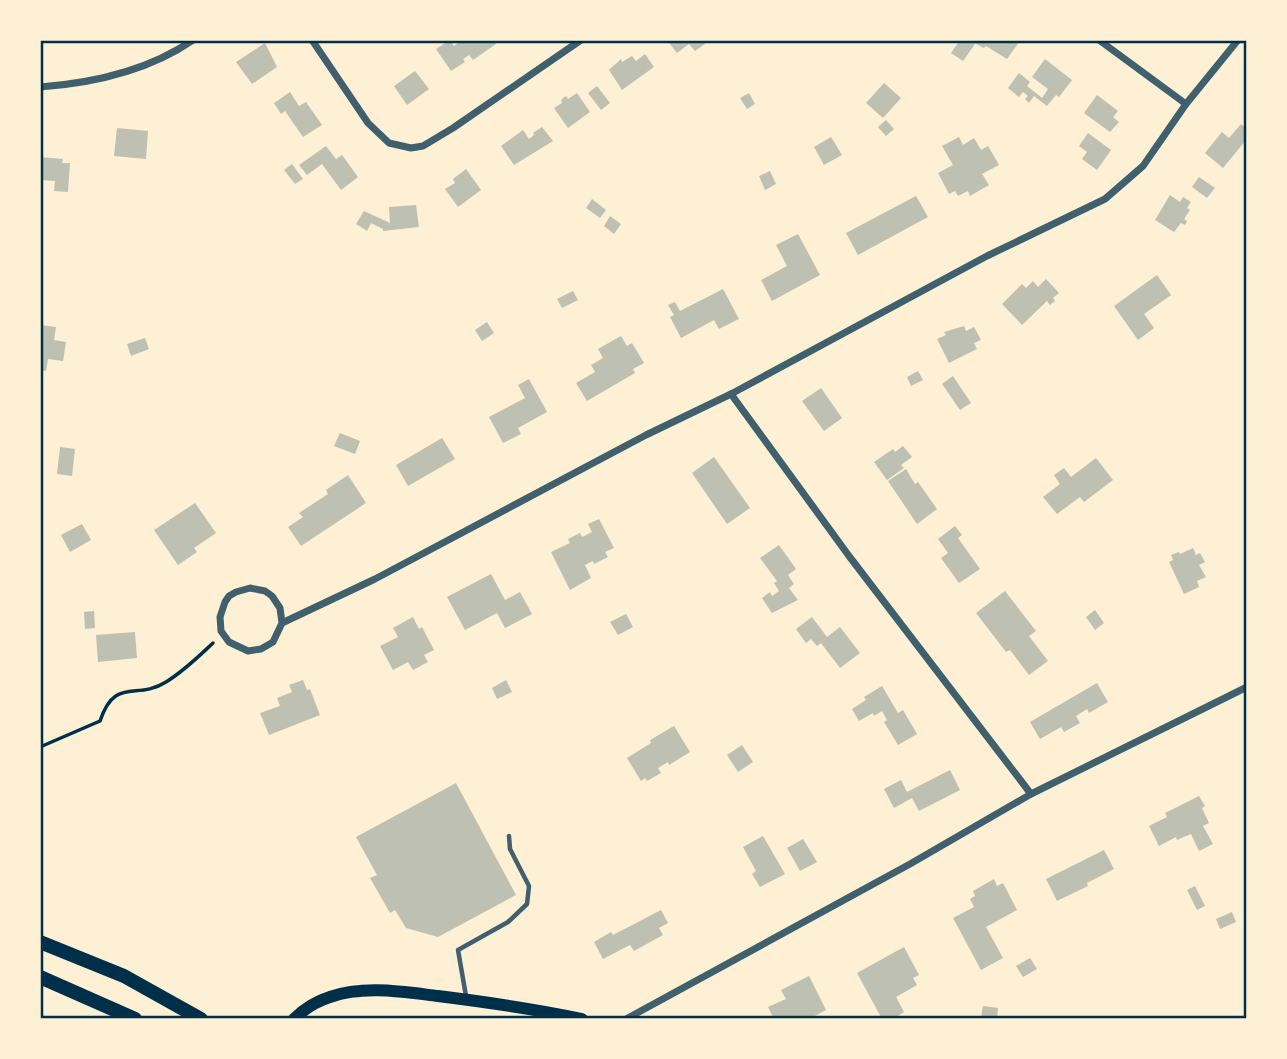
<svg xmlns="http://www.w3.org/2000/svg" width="1287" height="1059" font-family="Poppins,sans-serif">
<rect width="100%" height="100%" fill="#fdf0d5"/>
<!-- building -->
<g fill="#bec0b2">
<polygon points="450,40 454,46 462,40 493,40 496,44 473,60 469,55 463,59 465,62 451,71 436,49"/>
<polygon points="667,40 702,40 705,44 695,51 689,44 677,53"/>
<polygon points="960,40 969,40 975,44 963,61 951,53"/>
<polygon points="976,40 1017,40 1019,42 1007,59 986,46 984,48 974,43"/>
<polygon points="265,43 277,67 252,84 236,62"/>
<polygon points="645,54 654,67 622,90 609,70 621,59 622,62 632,56 636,61"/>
<polygon points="1045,59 1072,80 1059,97 1056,95 1047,106 1034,96 1029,103 1025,99 1028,96 1023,92 1019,97 1008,88 1019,73 1030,82 1027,86 1042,98 1048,89 1032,77"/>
<polygon points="415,71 429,89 407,105 394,86"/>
<polygon points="884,83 901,98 883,118 866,103"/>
<polygon points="597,86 610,103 601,110 588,93"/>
<polygon points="290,92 299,106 306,102 322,125 303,137 285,111 281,114 274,103"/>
<polygon points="577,93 590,112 568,128 554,108 562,103 561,100 566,96 568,99"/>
<polygon points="749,93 755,104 747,109 740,98"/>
<polygon points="1097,95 1118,111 1113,117 1119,122 1110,132 1084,113"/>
<polygon points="886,120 894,129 886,136 878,127"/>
<polygon points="1241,124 1247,129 1247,139 1223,168 1205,153 1222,132 1229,138"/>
<polygon points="542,127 553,141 514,165 501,146 523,130 529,139 534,135 533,133"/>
<polygon points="117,128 148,131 146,159 114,156"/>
<polygon points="1088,133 1111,150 1097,170 1082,159 1087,152 1079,146"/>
<polygon points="831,137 842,155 824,165 814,147"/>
<polygon points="959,137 963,145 974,138 981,150 988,146 999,165 982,174 989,185 970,196 968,191 958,196 955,191 949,194 938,173 953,165 942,146"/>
<polygon points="326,146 336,159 342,155 358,177 341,190 322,164 307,175 299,165"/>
<polygon points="40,157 63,159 62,163 70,163 68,192 54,191 55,181 40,180"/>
<polygon points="292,164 303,179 295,184 284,170"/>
<polygon points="466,169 481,190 458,207 445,189 455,183 453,179"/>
<polygon points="770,171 776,184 765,190 759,176"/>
<polygon points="1199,177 1215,188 1207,198 1192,187"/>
<polygon points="1170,195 1180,202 1183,197 1191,202 1187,208 1190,210 1184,219 1187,221 1185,225 1181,223 1174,232 1155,220"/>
<polygon points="916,196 928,217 858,255 846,233"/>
<polygon points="592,199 606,210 600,218 586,208"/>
<polygon points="416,205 419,227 383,231 383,229 371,223 367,231 356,224 364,211 390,223 389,207"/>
<polygon points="610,216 621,224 614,234 604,226"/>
<polygon points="798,234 820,275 772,301 761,280 787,266 776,245"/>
<polygon points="1157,275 1171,295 1144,314 1154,328 1138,340 1114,306"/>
<polygon points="1046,279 1059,293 1053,298 1055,301 1050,305 1047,301 1022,325 1002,304 1022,284 1026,288 1033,281 1038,287"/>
<polygon points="723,289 739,319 719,329 714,320 681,338 670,317 674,315 668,305 675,302 680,311"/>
<polygon points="573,291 578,300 562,308 557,299"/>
<polygon points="487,322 494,333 482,341 475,330"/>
<polygon points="40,325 56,327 54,340 66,342 63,361 48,359 46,371 40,370"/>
<polygon points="964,326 966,331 974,327 981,340 974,343 977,349 949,363 937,339 946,335 944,332"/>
<polygon points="621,336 627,346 632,343 644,363 633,369 635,373 587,401 576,383 595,372 591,365 603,358 598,349"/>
<polygon points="145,338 149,349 131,356 127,344"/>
<polygon points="918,371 923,380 911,386 907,377"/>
<polygon points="953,376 971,403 960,410 942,384"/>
<polygon points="529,379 547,412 518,428 521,434 503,443 489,417 525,398 518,385"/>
<polygon points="821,388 842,418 824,431 802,401"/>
<polygon points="340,433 360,441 355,454 334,446"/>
<polygon points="442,438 455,459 408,486 396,465"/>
<polygon points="903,446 912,457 901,465 904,468 887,480 874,462 893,449 895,452"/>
<polygon points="60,447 75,449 72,476 57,474"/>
<polygon points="714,457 750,508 727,524 692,473"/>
<polygon points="1096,458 1113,480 1084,502 1080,497 1057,514 1043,497 1060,484 1054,475 1064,468 1071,477"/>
<polygon points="906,469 915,484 918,482 937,509 917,524 888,481"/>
<polygon points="348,475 366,503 301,546 288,527 303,517 299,513 328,494 326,490"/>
<polygon points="195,503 216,533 194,548 197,552 178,565 154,530"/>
<polygon points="599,519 614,548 605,552 608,557 594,564 593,561 585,565 591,578 570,590 551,552 570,543 568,539 580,533 582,537 592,532 588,524"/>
<polygon points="82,524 91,540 70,552 61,535"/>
<polygon points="955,526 962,535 958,538 980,569 959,583 941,558 948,553 938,539"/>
<polygon points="779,545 796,569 788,575 794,584 789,588 798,600 772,613 762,598 770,592 772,596 779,591 774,583 777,581 760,558"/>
<polygon points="1193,548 1196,555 1200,553 1205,562 1199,565 1206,577 1197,581 1199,587 1184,594 1169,562 1173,560 1171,555 1179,552 1180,554"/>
<polygon points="491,574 505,600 520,592 532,614 505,628 497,613 465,630 447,597"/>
<polygon points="1005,591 1036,631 1029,636 1048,661 1029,675 1010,650 1006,652 976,613"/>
<polygon points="1095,610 1104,623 1095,630 1086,617"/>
<polygon points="94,611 95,628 85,629 84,612"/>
<polygon points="626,614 633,627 618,635 610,622"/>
<polygon points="413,617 419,629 422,627 434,650 424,655 428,662 413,670 408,662 393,670 380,646 398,637 393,628"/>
<polygon points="812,617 827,637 840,627 860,653 840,668 821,643 817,646 811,639 806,643 796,629"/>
<polygon points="135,632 137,658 98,662 96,635"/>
<polygon points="303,680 307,690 310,689 320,715 269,735 260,713 280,706 277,698 292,692 289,685"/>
<polygon points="506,680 512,692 497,699 492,688"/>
<polygon points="1097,683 1108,702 1089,713 1087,709 1076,716 1080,723 1064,732 1061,727 1040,739 1030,722"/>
<polygon points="882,686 898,713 903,710 917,734 898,745 884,722 887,720 882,711 874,716 873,713 859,721 852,709 866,700 864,697"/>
<polygon points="674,726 690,752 669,765 668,762 658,768 661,773 647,781 645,778 641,781 627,758 651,743 650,740"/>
<polygon points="742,745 753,762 738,772 727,755"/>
<polygon points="950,770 960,790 919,811 912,798 894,808 884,789 901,780 907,792"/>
<polygon points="456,783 516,895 438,937 406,928 395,910 390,913 370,878 377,875 356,837"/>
<polygon points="1199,796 1205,806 1202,808 1209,823 1203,826 1213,844 1199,851 1191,834 1177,840 1176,837 1159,846 1149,826 1167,817 1165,813"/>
<polygon points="763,836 785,874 760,887 752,874 756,871 743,847"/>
<polygon points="803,839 817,862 800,871 787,848"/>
<polygon points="1104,850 1114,869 1087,883 1088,886 1057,901 1046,879"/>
<polygon points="994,879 997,886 1003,883 1017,910 986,927 1003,958 981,970 953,918 974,907 970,899 975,896 973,891"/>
<polygon points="1195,886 1205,906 1197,910 1187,890"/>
<polygon points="661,910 668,923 659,928 663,935 634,951 630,945 603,959 594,942 611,932 613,935"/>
<polygon points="1232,912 1236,922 1220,929 1216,919"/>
<polygon points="904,947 919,975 913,978 917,985 896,997 904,1012 893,1019 882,1019 857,973"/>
<polygon points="1030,958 1037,969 1023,977 1016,966"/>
<polygon points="809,976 826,1010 809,1019 774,1019 768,1007 786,999 781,990"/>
<polygon points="983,1006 998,1008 997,1019 981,1018"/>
</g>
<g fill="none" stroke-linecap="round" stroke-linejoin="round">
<!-- path -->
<path stroke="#003049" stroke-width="3.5" d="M40,747L100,721C115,676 136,701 166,682C184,671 198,657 213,643"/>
<!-- service -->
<polyline stroke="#3f606c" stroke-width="4.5" points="466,996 458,950 508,922 527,904 529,886 510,849 509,836"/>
<!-- minor -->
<g stroke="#3f606c" stroke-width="7">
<polyline points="312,40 368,123 389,143 411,148 423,146 453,128 581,40"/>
<polyline points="1099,40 1186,104"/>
<path d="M40,87C94,83 148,71 193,40"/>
<polyline points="731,394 849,556 1031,794"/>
<polyline points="282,623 280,608 272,596 265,591 250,588 236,592 229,596 225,602 220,617 221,631 229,642 248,651 261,649 273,642 282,623 375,579 646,435 731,394 987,256 1105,199 1143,166 1186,104 1238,40"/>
<polyline points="626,1019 910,864 1031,794 1247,687"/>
</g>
<!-- secondary -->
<path stroke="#003049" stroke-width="12" d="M294,1019C304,1009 317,1001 330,997C364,985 404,992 438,996C486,1002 535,1009 582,1019"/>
<!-- primary -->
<g stroke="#003049" stroke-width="14">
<polyline points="40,942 124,976 201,1019"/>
<polyline points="40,977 135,1019"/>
</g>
</g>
<!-- border -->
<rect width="1287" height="1059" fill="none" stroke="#fdf0d5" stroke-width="84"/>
<rect x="42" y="42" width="1203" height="975" fill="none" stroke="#003049" stroke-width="2.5"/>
</svg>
